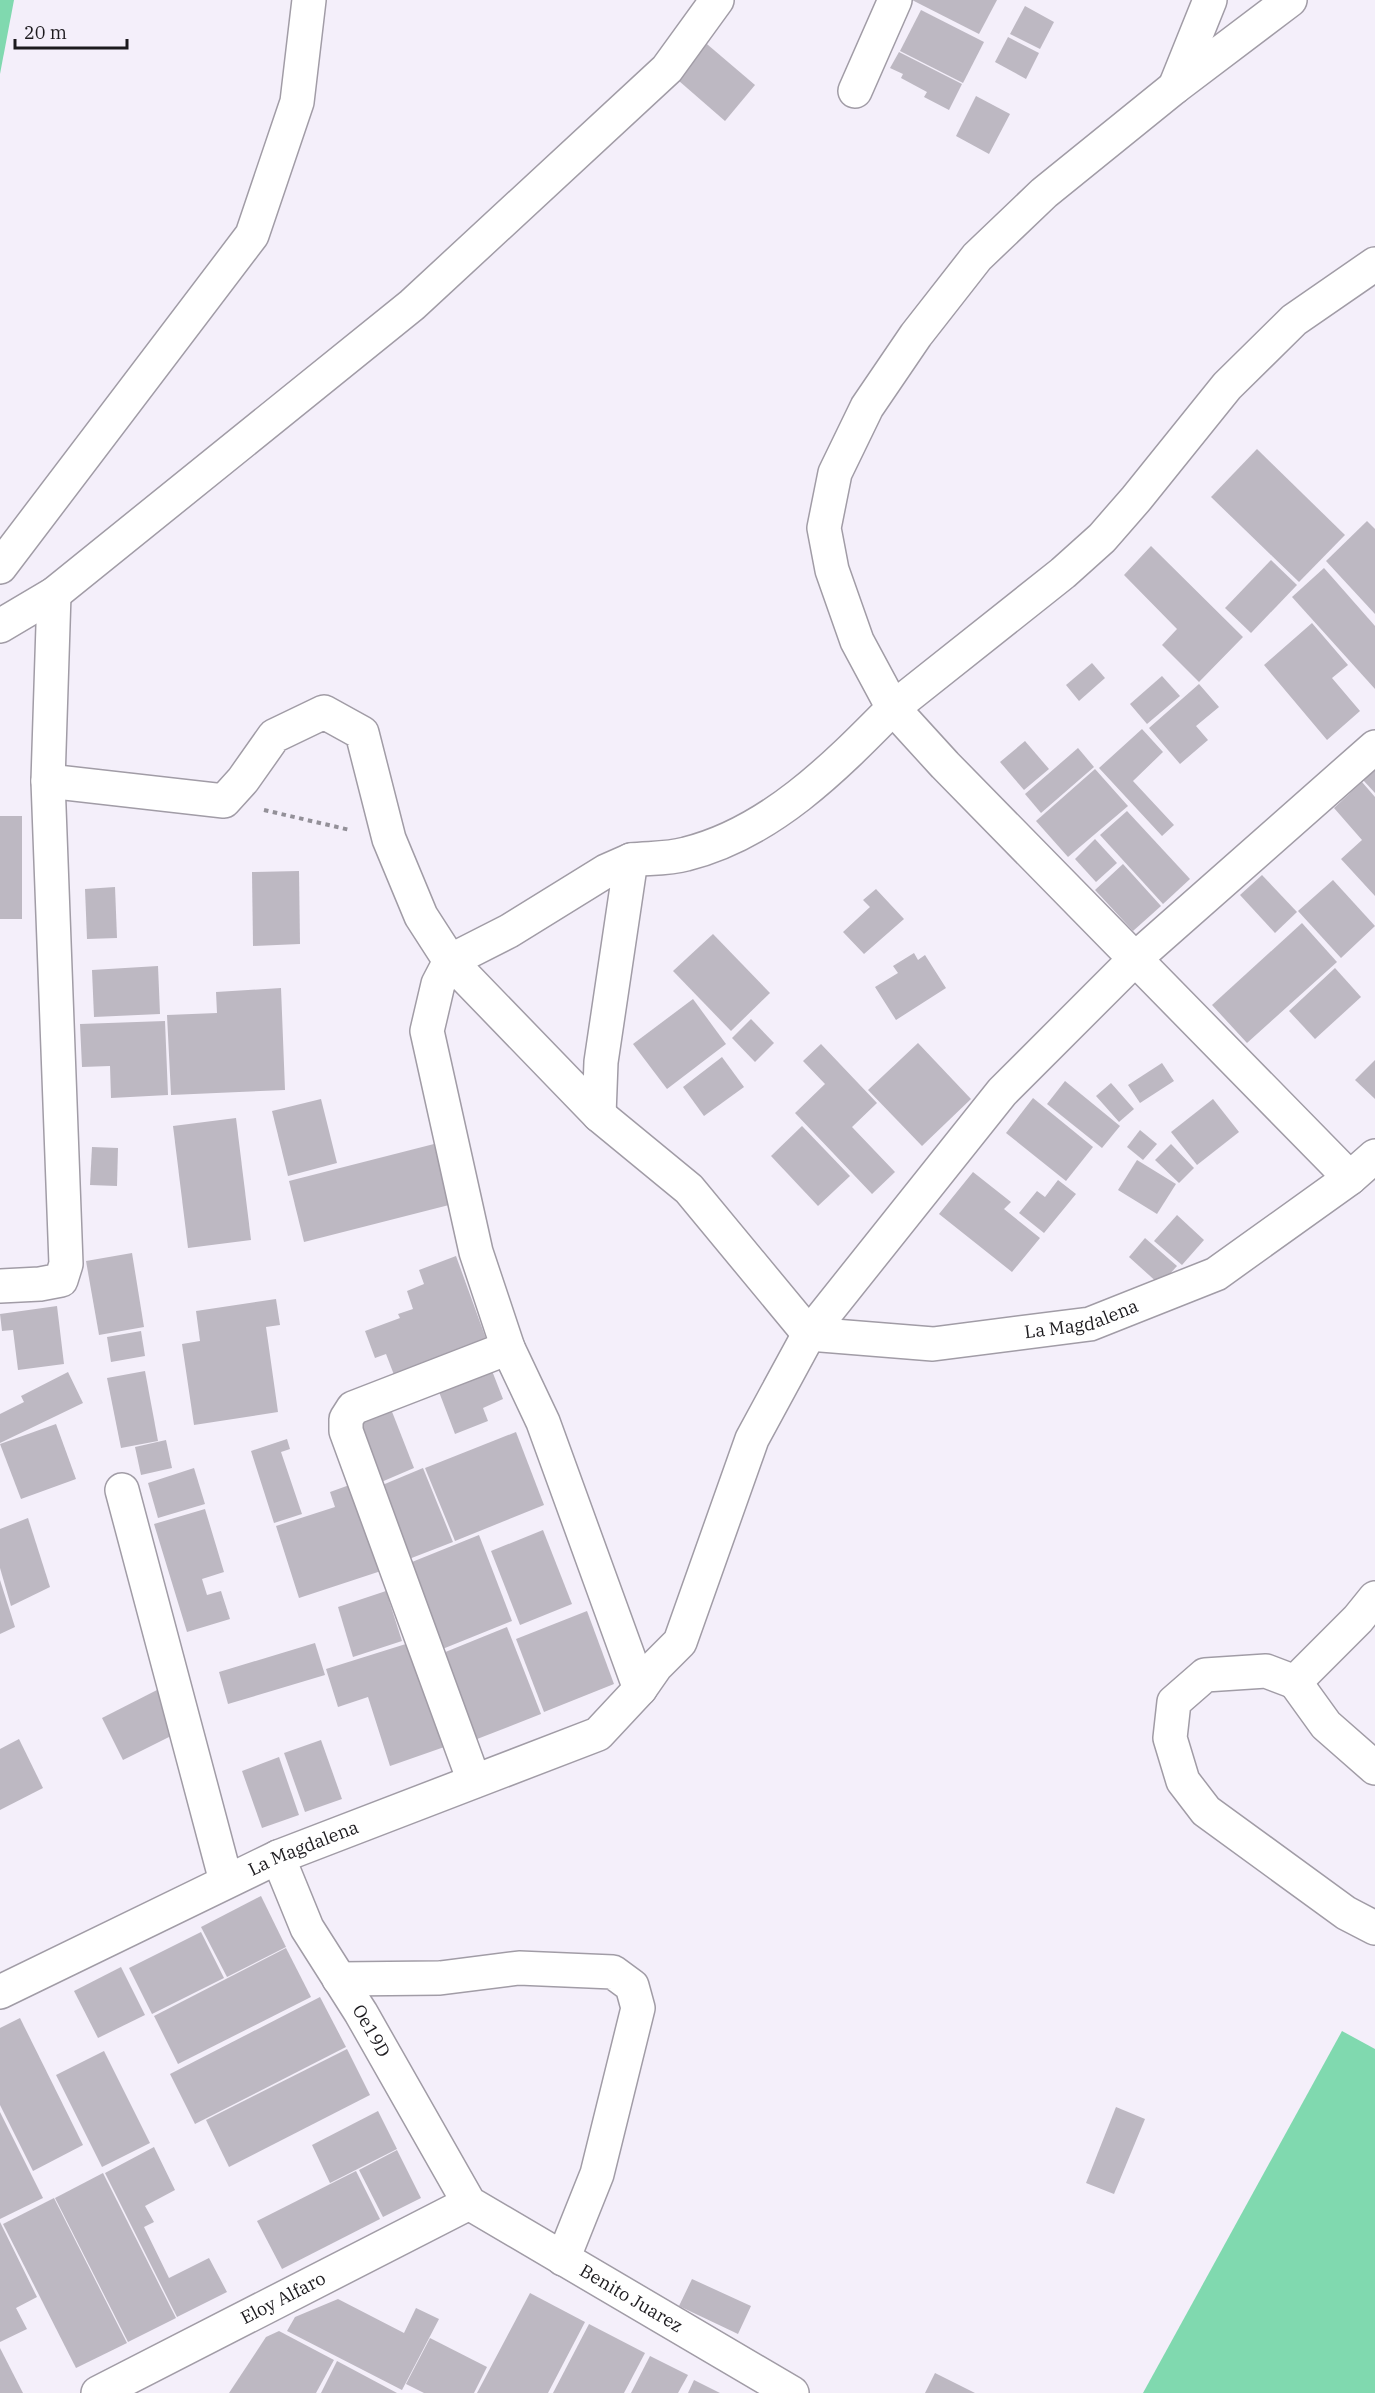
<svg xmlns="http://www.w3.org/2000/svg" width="1375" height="2393" font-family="'IBM Plex Serif',serif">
<rect width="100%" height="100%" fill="#f4effa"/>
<!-- green -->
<g fill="#80d9af">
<polygon points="0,0 14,0 0,74"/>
<polygon points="1342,2031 1375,2049 1375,2393 1143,2393"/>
</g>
<!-- building -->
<g fill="#bdb8c2">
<polygon points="912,0 997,0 979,34"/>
<polygon points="1025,6 1054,22 1040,49 1010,34"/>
<polygon points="921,10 984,42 963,83 900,51"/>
<polygon points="1008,37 1039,53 1026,79 995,62"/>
<polygon points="701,39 755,85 725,121 671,74"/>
<polygon points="899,52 962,84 949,110 924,97 927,92 901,78 903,74 890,68"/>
<polygon points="976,96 1010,114 989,154 956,136"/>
<polygon points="1257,449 1345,535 1299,582 1211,497"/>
<polygon points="1367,521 1375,529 1375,614 1326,561"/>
<polygon points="1151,546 1243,637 1199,682 1162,645 1177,629 1124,575"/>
<polygon points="1271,560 1297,585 1251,633 1225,608"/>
<polygon points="1324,568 1375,626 1375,689 1292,597"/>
<polygon points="1312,623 1348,665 1332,678 1360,711 1327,740 1264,665"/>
<polygon points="1092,663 1105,678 1079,701 1066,685"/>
<polygon points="1162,676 1180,696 1147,724 1130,704"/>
<polygon points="1199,684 1219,707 1196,726 1208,740 1180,764 1149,728"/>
<polygon points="1142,729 1163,752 1133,781 1174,825 1162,836 1099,768"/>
<polygon points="1025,741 1049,769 1024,790 1000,762"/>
<polygon points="1078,748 1094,767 1041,813 1025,794"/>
<polygon points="1095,769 1128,806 1068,857 1036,821"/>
<polygon points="1375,770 1375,793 1363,780"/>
<polygon points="1362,782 1375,797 1375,896 1341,859 1362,840 1334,808"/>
<polygon points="1127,811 1190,879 1163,904 1100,835"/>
<rect x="0" y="816" width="22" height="103"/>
<polygon points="1095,839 1117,863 1096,882 1075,859"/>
<polygon points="1123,864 1161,906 1133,931 1095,890"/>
<polygon points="299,871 300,944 253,946 252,872"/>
<polygon points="1262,875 1297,912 1275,933 1240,895"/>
<polygon points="1333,880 1375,926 1341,958 1298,911"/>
<polygon points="115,887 117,938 87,939 85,889"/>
<polygon points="876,889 904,919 864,954 843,932 870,907 863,900"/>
<polygon points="1302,923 1337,962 1247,1043 1212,1005"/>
<polygon points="713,934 770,993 731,1031 673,971"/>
<polygon points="914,953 918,960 925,955 946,988 896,1020 875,987 898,973 893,966"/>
<polygon points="158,966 160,1014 94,1017 92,970"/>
<polygon points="1335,968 1361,997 1315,1039 1289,1011"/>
<polygon points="281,988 285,1090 171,1095 167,1015 217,1013 216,992"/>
<polygon points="693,999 726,1044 667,1089 633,1044"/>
<polygon points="751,1019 774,1043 755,1062 732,1038"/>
<polygon points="165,1021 168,1095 111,1098 110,1066 82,1067 80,1024"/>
<polygon points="918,1043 971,1099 922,1146 868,1090"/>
<polygon points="821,1044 877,1103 852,1127 895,1172 872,1194 795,1113 825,1084 803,1061"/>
<polygon points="722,1057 744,1087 704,1116 683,1087"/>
<polygon points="1375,1060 1375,1099 1355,1080"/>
<polygon points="1162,1063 1174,1081 1140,1103 1128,1085"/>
<polygon points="1065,1081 1120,1126 1102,1148 1047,1104"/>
<polygon points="1111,1083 1134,1109 1119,1122 1096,1096"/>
<polygon points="1033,1098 1093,1147 1066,1181 1006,1133"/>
<polygon points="321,1099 337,1163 288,1176 272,1111"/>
<polygon points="1213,1099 1239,1132 1197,1165 1171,1132"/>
<polygon points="236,1118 251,1240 188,1248 173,1126"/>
<polygon points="802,1126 850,1176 818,1206 771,1156"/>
<polygon points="1140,1130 1157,1144 1143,1160 1127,1147"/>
<polygon points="434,1144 449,1205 304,1242 289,1181"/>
<polygon points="1171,1144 1194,1168 1179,1183 1155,1160"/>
<polygon points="92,1147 118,1148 117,1186 90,1185"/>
<polygon points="1137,1160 1176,1184 1157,1214 1118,1190"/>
<polygon points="973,1172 1011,1202 1004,1209 1040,1238 1012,1272 939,1214"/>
<polygon points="1058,1180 1076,1194 1044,1233 1019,1213 1037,1191 1045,1197"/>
<polygon points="1177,1215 1204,1240 1182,1265 1154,1241"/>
<polygon points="1145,1238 1177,1266 1160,1285 1129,1257"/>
<polygon points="132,1253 144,1327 99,1335 86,1261"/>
<polygon points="456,1256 489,1347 396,1380 386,1354 375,1358 365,1331 400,1318 398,1314 413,1309 407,1291 424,1284 419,1270"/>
<polygon points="276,1299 280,1325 266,1327 278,1412 194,1425 182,1344 200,1341 196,1311"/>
<polygon points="57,1306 64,1364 18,1370 13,1330 2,1331 0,1314"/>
<polygon points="141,1331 145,1356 111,1362 107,1337"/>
<polygon points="489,1363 503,1399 483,1408 488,1421 455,1434 436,1384"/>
<polygon points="145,1371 158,1441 121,1448 107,1378"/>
<polygon points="68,1372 83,1403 0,1443 0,1414 24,1402 21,1396"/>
<polygon points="389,1404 414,1468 379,1483 353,1418"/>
<polygon points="56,1424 76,1479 21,1499 0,1444"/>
<polygon points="516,1432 544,1505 455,1541 425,1468"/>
<polygon points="287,1439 290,1449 281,1452 302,1514 274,1523 251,1451"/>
<polygon points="166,1440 172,1468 141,1475 135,1447"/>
<polygon points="194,1468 205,1504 158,1518 148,1483"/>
<polygon points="423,1468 453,1542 409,1559 380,1486"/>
<polygon points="355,1483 384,1570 299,1598 276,1526 335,1507 330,1492"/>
<polygon points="205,1509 224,1572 202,1579 207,1595 221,1591 230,1619 187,1632 154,1524"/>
<polygon points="28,1518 50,1587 11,1606 0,1568 0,1529"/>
<polygon points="543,1530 572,1604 520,1625 491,1551"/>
<polygon points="479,1535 512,1621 440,1650 407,1564"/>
<polygon points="0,1580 15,1627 0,1634"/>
<polygon points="386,1591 402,1641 353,1657 338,1607"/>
<polygon points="587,1611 614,1684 544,1712 516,1639"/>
<polygon points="507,1627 541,1714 472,1741 438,1655"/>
<polygon points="315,1643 325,1675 228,1704 219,1672"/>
<polygon points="409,1643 450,1745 390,1766 368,1697 338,1707 326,1669"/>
<polygon points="157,1690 179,1732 123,1760 102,1718"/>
<polygon points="19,1739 43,1788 0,1810 0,1749"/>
<polygon points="321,1740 342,1799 305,1812 284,1753"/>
<polygon points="279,1757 299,1815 262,1828 242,1771"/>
<polygon points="261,1896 286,1947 227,1977 201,1927"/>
<polygon points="201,1932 224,1978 152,2014 129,1968"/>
<polygon points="286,1948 311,1997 178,2064 154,2016"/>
<polygon points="121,1967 145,2015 98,2038 74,1991"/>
<polygon points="320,1997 346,2047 195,2124 170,2074"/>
<polygon points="20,2018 83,2145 33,2171 0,2105 0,2028"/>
<polygon points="347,2049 370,2095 229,2167 206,2120"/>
<polygon points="104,2051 150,2143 102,2167 56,2075"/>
<polygon points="1116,2107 1145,2119 1114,2194 1086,2183"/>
<polygon points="378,2111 397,2149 330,2183 312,2145"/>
<polygon points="0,2112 43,2198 0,2219"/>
<polygon points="154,2147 175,2190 145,2206 154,2222 144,2227 169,2278 209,2258 227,2292 177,2317 105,2173"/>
<polygon points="397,2150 421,2198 383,2217 359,2170"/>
<polygon points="356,2171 380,2219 282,2269 257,2221"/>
<polygon points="103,2173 176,2318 128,2342 55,2198"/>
<polygon points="54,2198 127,2343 76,2368 3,2224"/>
<polygon points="0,2222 37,2297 16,2308 27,2329 0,2342"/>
<polygon points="692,2279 751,2306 738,2334 679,2306"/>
<polygon points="530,2293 585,2322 548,2393 477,2393"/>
<polygon points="338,2299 404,2333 416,2308 439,2319 402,2390 287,2331 295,2317"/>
<polygon points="589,2324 645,2353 624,2393 553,2393"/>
<polygon points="279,2331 334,2360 316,2393 229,2393 266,2337"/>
<polygon points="430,2338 487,2367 474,2393 424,2393 406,2384"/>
<polygon points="0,2348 23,2393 0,2393"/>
<polygon points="650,2356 688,2375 678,2393 631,2393"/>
<polygon points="337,2361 397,2393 321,2393"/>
<polygon points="935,2373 975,2393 925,2393"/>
<polygon points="694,2380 720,2393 688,2393"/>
</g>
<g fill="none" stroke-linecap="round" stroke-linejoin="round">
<!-- minor casing -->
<g stroke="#a19ca6" stroke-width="36">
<g id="minor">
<polyline points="1175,87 1210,0"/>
<polyline points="855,91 895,0"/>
<polyline points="0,567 252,235 297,102 309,0"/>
<polyline points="0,626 54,594 412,305 667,69 717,0"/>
<path d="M631,860C648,858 668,859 686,854C770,833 834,768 893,708L857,641L832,570L824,528L835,473L867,407L916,335L977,257L1044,193L1175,87L1290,0"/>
<path id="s1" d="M599,1115L689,1189L809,1334L933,1344L1090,1324L1216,1274L1350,1178L1375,1156"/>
<polyline points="1350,1178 945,765 893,708 1063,573 1102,538 1136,499 1227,386 1294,320 1375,264"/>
<polyline points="0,1286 40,1284 61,1280 66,1264 48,781 54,594"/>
<polyline points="122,1490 226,1881"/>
<polyline points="1375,1598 1358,1619 1295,1682 1266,1671 1205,1675 1174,1702 1170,1738 1183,1781 1206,1811 1346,1913 1375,1928"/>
<polyline points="1295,1682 1326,1725 1375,1768"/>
<polyline points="640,1689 656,1666 680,1642 752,1439 809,1334 1002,1092 1136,958 1375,747"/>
<polyline points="474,1781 346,1431 346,1419 353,1408 508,1348"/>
<path id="s2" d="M278,1857L307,1928L361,2013L469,2203L792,2393"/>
<polyline points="339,1979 440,1978 519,1968 613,1972 632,1986 638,2008 597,2174 563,2259"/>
<path id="s3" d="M0,1992L278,1857L598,1734L640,1689L543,1422L508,1348L476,1252L427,1031L438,984L450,961L509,931L606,871L631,860L601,1062L599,1115L450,961L421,916L389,839L362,733L324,712L274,736L243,780L224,801L48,781"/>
<path id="s4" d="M98,2393L469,2203"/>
</g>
</g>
<!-- path -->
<polyline stroke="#939098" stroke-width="4" stroke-dasharray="4.5 4.5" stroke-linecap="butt" points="264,810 350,830"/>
<!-- minor -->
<use href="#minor" stroke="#fff" stroke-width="33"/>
</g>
<g text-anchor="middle" stroke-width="4.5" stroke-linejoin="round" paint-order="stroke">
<!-- street labels -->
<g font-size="18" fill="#1c1a1e" stroke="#f4effa">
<text dy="6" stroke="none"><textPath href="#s1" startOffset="580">La Magdalena</textPath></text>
<text dy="6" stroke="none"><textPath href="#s3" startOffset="336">La Magdalena</textPath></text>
<text dy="6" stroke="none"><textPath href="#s2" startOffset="198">Oe19D</textPath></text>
<text dy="6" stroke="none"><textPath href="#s4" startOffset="208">Eloy Alfaro</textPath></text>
<text dy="6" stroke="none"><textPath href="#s2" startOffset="584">Benito Juarez</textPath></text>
</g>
</g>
<!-- scale -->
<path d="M15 39v9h112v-9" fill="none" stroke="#1c1a1e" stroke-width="3"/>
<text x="24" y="39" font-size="18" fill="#1c1a1e" stroke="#f4effa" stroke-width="4.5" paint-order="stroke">20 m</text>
</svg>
